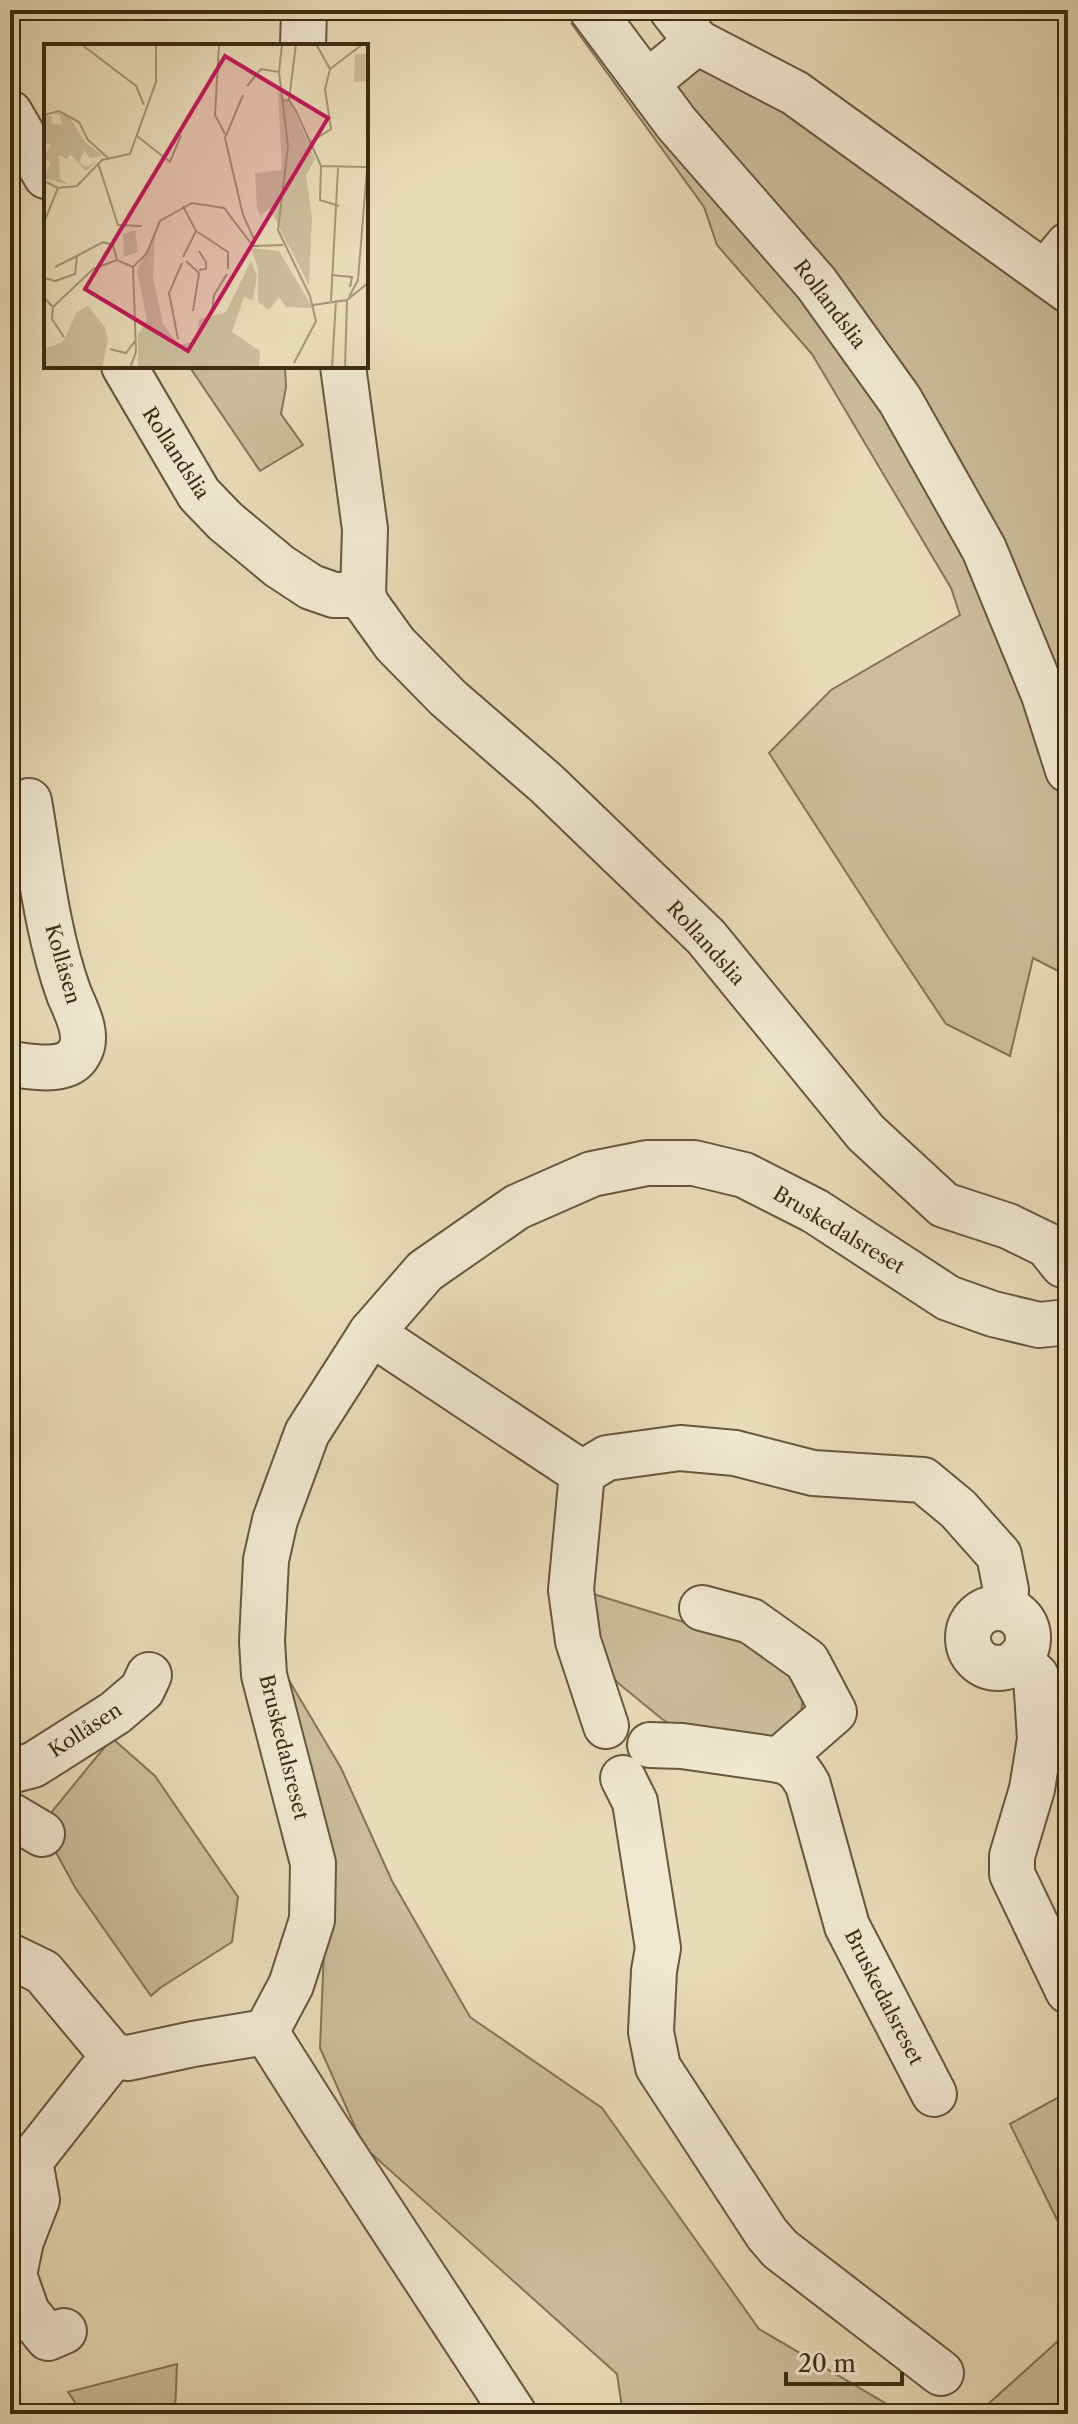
<svg xmlns="http://www.w3.org/2000/svg" width="1078" height="2424" font-family="'Libre Caslon Text',serif">
<rect width="100%" height="100%" fill="#e8dbb8"/>
<filter id="stains"><feTurbulence type="fractalNoise" baseFrequency=".0025" numOctaves="4"/><feColorMatrix values="0 0 0 0 .2 0 0 0 0 .09 0 0 0 0 .02 0 0 0 .5 -.17"/></filter>
<radialGradient id="worn" r=".72"><stop offset=".6" stop-color="#630" stop-opacity="0"/><stop offset="1" stop-color="#630" stop-opacity=".3"/></radialGradient>
<!-- green -->
<g fill="#cbbd9c" stroke="#847456" stroke-width="2">
<polygon points="571,23 617,57 661,66 711,69 741,78 1068,308 1068,976 1033,958 1010,1056 946,1024 888,937 769,753 831,690 960,615 951,588 812,354 717,245 704,207"/>
<polygon points="189,366 285,366 286,387 281,414 303,445 260,471"/>
<polygon points="590,1593 774,1650 805,1681 801,1714 770,1739 694,1738 662,1719 618,1683 603,1666"/>
<polygon points="277,1660 341,1768 392,1881 470,2017 602,2108 759,2329 887,2404 967,2414 623,2414 617,2374 364,2147 320,2048 328,1853"/>
<polygon points="112,1738 155,1776 238,1897 232,1942 160,1988 151,1996 76,1889 41,1825"/>
<polygon points="1068,2092 1068,2242 1010,2124"/>
<polygon points="1068,2332 1068,2414 977,2414"/>
<polygon points="177,2364 175,2414 83,2414 68,2392"/>
</g>
<g fill="none" stroke-linecap="round" stroke-linejoin="round">
<!-- minor casing -->
<g stroke="#68573b" stroke-width="48">
<g id="minor">
<polyline points="592,10 677,124 816,283 900,400 984,549 1044,695 1068,770"/>
<polyline points="672,10 697,42"/>
<polyline points="303,46 304,10"/>
<polyline points="648,82 697,42 795,93 1068,290"/>
<polyline points="10,113 46,176"/>
<polyline points="1045,273 1068,245"/>
<polyline points="124,366 199,494 225,521 279,566 311,587 334,595 363,595"/>
<polyline points="343,366 365,529 363,595 367,605 395,644 448,698 547,784 706,937 866,1133 944,1205 1008,1226 1047,1245 1063,1265"/>
<path d="M10,1064C30,1066 67,1075 79,1053C90,1035 76,1011 69,994C47,933 40,865 29,801"/>
<polyline points="371,1333 582,1473 571,1590 578,1641 606,1726"/>
<polyline points="582,1473 607,1458 680,1448 735,1453 813,1473 923,1480 958,1509 999,1555 1006,1590 1004,1608"/>
<circle cx="998" cy="1638" r="30"/>
<polyline points="702,1608 751,1621 807,1661 834,1712 779,1760"/>
<polyline points="1018,1660 1036,1676 1040,1739 1032,1789 1012,1856 1012,1874 1068,1991"/>
<path d="M650,1745L682,1746L779,1760C794,1763 801,1772 808,1785L847,1926L934,2094"/>
<polyline points="10,1771 33,1765 115,1713 142,1690 149,1675"/>
<polyline points="623,1778 635,1802 658,1948 654,1971 651,2032 658,2067 767,2234 780,2249 941,2373"/>
<polyline points="10,1815 42,1834"/>
<polyline points="10,1956 43,1972 113,2056 128,2058 193,2044 266,2032 323,2122 514,2414"/>
<polyline points="266,2032 291,1985 312,1920 313,1863 264,1675 262,1641 266,1560 275,1520 307,1433 371,1333 425,1271 517,1207 592,1174 647,1163 694,1163 744,1175 815,1211 948,1298 993,1314 1039,1325 1068,1322"/>
<polyline points="30,2161 37,2200 21,2241 14,2275 27,2312 48,2338 64,2331"/>
<polyline points="13,2183 113,2056"/>
</g>
</g>
<!-- minor -->
<use href="#minor" stroke="#f0e8d1" stroke-width="44"/>
</g>
<g text-anchor="middle" stroke-width="8" stroke-linejoin="round" paint-order="stroke">
<!-- street labels -->
<g font-size="20" fill="#3d2b11" stroke="#f0e8d1">
<text transform="translate(830 304) rotate(53)" y="7">Rollandslia</text>
<text transform="translate(176 453) rotate(57)" y="7">Rollandslia</text>
<text transform="translate(706 943) rotate(48)" y="7">Rollandslia</text>
<text transform="translate(63 964) rotate(74)" y="7">Kollåsen</text>
<text transform="translate(839 1230) rotate(31)" y="7">Bruskedalsreset</text>
<text transform="translate(85 1730) rotate(-33)" y="7">Kollåsen</text>
<text transform="translate(284 1747) rotate(76)" y="7">Bruskedalsreset</text>
<text transform="translate(884 1997) rotate(63)" y="7">Bruskedalsreset</text>
</g>
</g>
<!-- overview -->
<g transform="translate(44 44)">
<rect width="324" height="324" fill="#e8dbb8"/>
<path d="M311,10H323L324,37L310,38ZM234,47L248,62L271,115L262,132L268,172L265,241L225,164L217,172L213,165L211,129L238,126ZM7,69H15L26,74L41,98L59,112L46,114L40,106L35,118L42,123L53,117L42,127L26,110L23,115L15,111L16,135L25,141L0,134L6,119L0,113L7,100H0V73L8,72L7,79L18,81L16,71ZM91,186L94,208L80,213L79,190ZM111,188L109,233L119,280L135,301L153,297L155,275L182,268L207,217L213,232L209,256L200,253L188,288L216,307L215,324H94V290L103,276L93,227ZM207,204L235,207L269,264L242,263L235,253L225,266L214,258V225ZM44,262L61,283L64,296L58,324H0V298L3,304L19,298L33,268Z" fill="#cbbd9c"/>
<path fill="none" stroke="#a49575" stroke-width="2" d="M37,0L92,42L100,61M175,0L171,71L181,90M238,0L235,28L244,102L234,186L266,252L272,277L250,319M272,0L286,25M203,42L217,25L235,28M199,51L181,94L199,171L210,195M245,56L252,0M238,57L245,56L252,67L277,122L322,123M0,71L15,67L35,78L44,96L64,114M93,92L126,118L137,91M265,99L287,85L281,45L286,25L319,0M54,119L74,181L98,182M277,122L276,156L295,162M0,137L14,144L33,142L58,116L86,110L112,38V0M0,178L14,144M152,187L184,208V225M139,213L152,187L139,162M142,217L155,229L149,267M11,223L33,212M89,223L103,209L116,177L148,159L180,164L209,202L239,201M155,226L162,225V218L155,207M287,231L308,233L306,243M0,234L11,237L31,230L33,212L59,198L69,201L73,216M305,253L314,236L324,113M0,254L9,263L49,225L73,216L89,223L92,308L86,324M287,257L294,124M269,261L303,256L324,239M9,263L8,275L20,293M168,268L170,251L183,230M134,295L125,249L138,219M66,305L82,309L91,297M288,324L292,256M301,324L303,256"/>
<path fill="#c2185b" fill-opacity="0.15" stroke="#c2185b" stroke-width="4" d="M181,12L284,74L144,307L41,245Z"/>
<rect width="324" height="324" fill="none" stroke="#3d2b11" stroke-width="4"/>
</g>
<!-- margin -->
<rect width="1078" height="2424" fill="none" stroke="#e8dbb8" stroke-width="40"/>
<rect x="12" y="12" width="1054" height="2400" fill="none" stroke="#3d2b11" stroke-width="4"/>
<rect x="20" y="20" width="1038" height="2384" fill="none" stroke="#3d2b11" stroke-width="2"/>
<!-- scale -->
<path d="M786 2372v12h116v-12" fill="none" stroke="#3d2b11" stroke-width="4"/>
<text x="798" y="2372" font-size="24" fill="#3d2b11" stroke="#f0e8d1" stroke-width="6" paint-order="stroke">20 m</text>
<rect width="100%" height="100%" filter="url(#stains)"/>
<rect width="100%" height="100%" fill="url(#worn)"/>
</svg>
